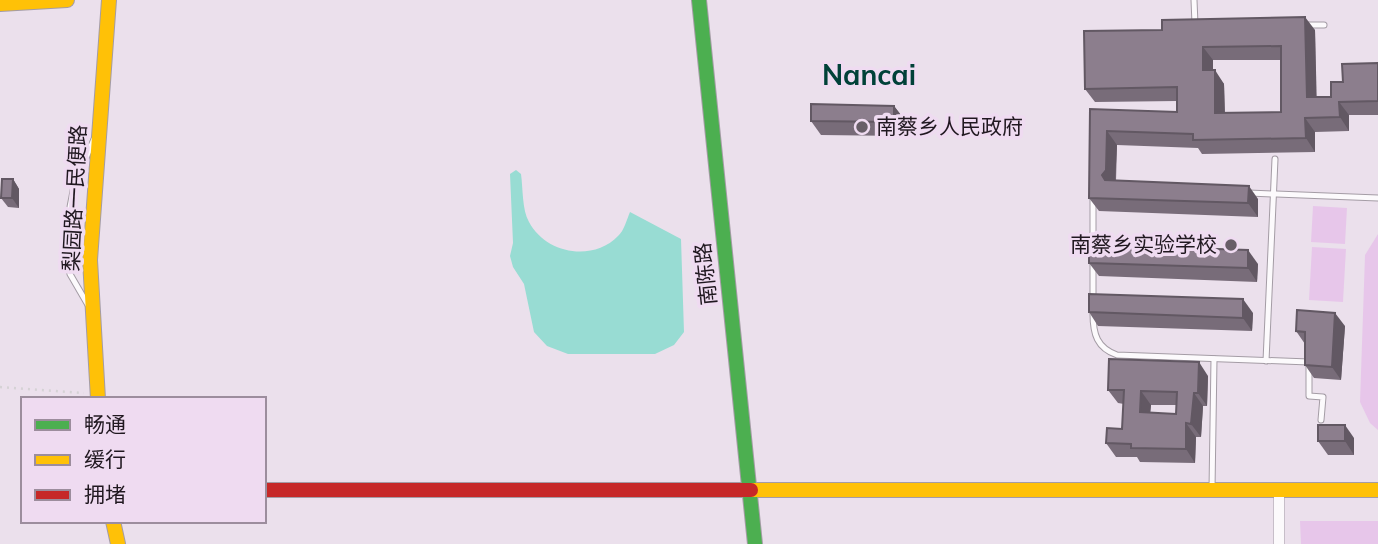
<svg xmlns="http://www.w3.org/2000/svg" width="1378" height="544" font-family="Mulish,'Noto Sans SC',sans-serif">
<rect width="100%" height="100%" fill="#ebe0ec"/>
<!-- green -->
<g fill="#e7c6ea">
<polygon points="1313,206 1347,208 1345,244 1311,242"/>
<polygon points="1378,234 1378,430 1370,423 1360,402 1365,255"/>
<polygon points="1312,247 1346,249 1343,302 1309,300"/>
<polygon points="1300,521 1378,521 1378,544 1301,544"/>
</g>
<!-- water -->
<path fill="#98dcd3" d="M516,170L521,174C523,188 522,210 529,222C546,254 593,262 618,236C624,231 627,219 630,212L681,239L684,332L674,345L655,354H568L547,346L534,332L524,284L513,267L510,256L513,243L510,174Z"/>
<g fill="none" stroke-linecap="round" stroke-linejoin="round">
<!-- lane casing -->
<g stroke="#a49ca5" stroke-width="7">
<g id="lane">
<polyline points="1194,0 1195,24"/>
<polyline points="1307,25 1324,25"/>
<polyline points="1249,193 1378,198"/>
<polyline points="1093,252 1093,199"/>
<polyline points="1093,301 1093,262"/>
<polyline points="88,305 70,274 68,264 70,207 74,186 94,139"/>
<path d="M1093,314C1093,334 1097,348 1117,355L1309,362V396L1323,397L1321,420"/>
<polyline points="1266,361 1275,159"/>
<polyline points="1212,489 1214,359"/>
</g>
</g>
<!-- street casing -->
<g stroke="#a49ca5" stroke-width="11">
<polyline id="street" points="1279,544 1279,490"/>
</g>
<!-- fast casing -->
<g stroke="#a49ca5" stroke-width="16">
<polyline id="fast" points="699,0 755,544"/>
</g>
<!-- slow casing -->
<g stroke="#a49ca5" stroke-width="16">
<g id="slow">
<polyline points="0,4 67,0"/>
<polyline points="98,399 90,260 109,0"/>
<polyline points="751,490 1378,490"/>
<polyline points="113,521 118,544"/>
</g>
</g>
<!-- jam casing -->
<g stroke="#a49ca5" stroke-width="16">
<polyline id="jam" points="264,490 751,490"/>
</g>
<!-- path -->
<polyline stroke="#d5d2d5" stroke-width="2.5" stroke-dasharray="2 5" stroke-linecap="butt" points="0,387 84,393"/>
<!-- lane -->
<use href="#lane" stroke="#fcfafc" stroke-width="5"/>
<!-- street -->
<use href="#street" stroke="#fcfafc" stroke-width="10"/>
<!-- fast -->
<use href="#fast" stroke="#4caf50" stroke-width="14"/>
<!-- slow -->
<use href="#slow" stroke="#ffc107" stroke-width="14"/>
<!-- jam -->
<use href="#jam" stroke="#c62828" stroke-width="14"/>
</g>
<!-- wall -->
<g fill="#786c79" fill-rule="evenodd">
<path d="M1315,30L1316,97H1331L1343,82L1378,63V115H1349V131L1315,132V152L1202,154L1198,148L1117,145L1116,181L1258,199V217L1099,211L1089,198L1090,109L1177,112V101L1095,102L1085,89L1084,31ZM1213,60H1281V112L1225,113L1224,84L1213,70Z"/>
<polygon points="894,106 904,119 903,136 821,135 811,121"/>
<polygon points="13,179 19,189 19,208 8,207 1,198"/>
<polygon points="1089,263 1258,264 1257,282 1099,276"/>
<polygon points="1089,312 1253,313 1252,331 1098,326"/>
<polygon points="1345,326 1341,380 1314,378 1305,365 1305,344 1296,331"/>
<path d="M1208,376L1207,406H1203L1201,437H1196L1195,463L1140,462L1137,457H1116L1106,443L1122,429L1124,404L1118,403L1108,390ZM1151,405H1177L1176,414L1150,413Z"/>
<polygon points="1354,438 1354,455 1328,455 1318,441"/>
</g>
<!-- shaded-wall -->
<g fill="#625863">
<polygon points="1305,17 1315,30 1317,111 1307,97"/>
<polygon points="1203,47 1213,60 1213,84 1203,70"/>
<polygon points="1215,70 1224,84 1225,126 1215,113"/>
<polygon points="1339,102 1349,115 1349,131 1340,117"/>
<polygon points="894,106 904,119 903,136 894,122"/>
<polygon points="1305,118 1315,132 1315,152 1306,138"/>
<polygon points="1107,131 1117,145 1115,184 1105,180 1102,175"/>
<polygon points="13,179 19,189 19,208 12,198"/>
<polygon points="1249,186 1258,199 1258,217 1248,203"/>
<polygon points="1248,250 1258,264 1257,282 1248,268"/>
<polygon points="1243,299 1253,313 1252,331 1243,318"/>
<polygon points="1335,313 1345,326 1341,380 1332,367"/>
<polygon points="1199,362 1208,376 1207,406 1198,393"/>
<polygon points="1141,391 1151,405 1149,426 1140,412"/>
<polygon points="1194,393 1203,406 1201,437 1191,424"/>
<polygon points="1186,423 1196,437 1195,463 1186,449"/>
<polygon points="1345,425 1354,438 1354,455 1345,441"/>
</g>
<!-- building -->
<g fill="#8c7e8d" stroke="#625863" stroke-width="2" fill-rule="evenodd">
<path d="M1305,17L1307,97H1331V82H1343L1342,64L1378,63V101L1339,102L1340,117L1305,118L1306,138L1193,140V134L1107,131L1106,170L1102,175L1105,180L1249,186L1248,203L1089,198L1090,109L1177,112V87L1085,89L1084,31L1162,30V20ZM1281,46V112L1215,113V70H1203V47Z"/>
<polygon points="811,104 894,106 894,122 811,121"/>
<polygon points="2,179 13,179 12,198 1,198"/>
<polygon points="1089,245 1248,250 1248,268 1089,263"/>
<polygon points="1089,294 1243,299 1243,318 1089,312"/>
<polygon points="1297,310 1335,313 1332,367 1305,365 1305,332 1296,331"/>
<path d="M1109,359L1199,362L1198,393H1194L1191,424L1186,423V449L1131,448V444L1106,443L1107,428L1122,429L1124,390H1108ZM1141,391L1177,392L1176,414L1140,412Z"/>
<rect x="1318" y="425" width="27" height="16"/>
</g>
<!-- markers -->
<g fill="#675e67" stroke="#efdbf1" stroke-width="2.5">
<circle cx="862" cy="127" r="7"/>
<circle cx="1231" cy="245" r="7"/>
</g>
<g text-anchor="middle" stroke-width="7" stroke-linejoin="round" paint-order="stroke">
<!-- poi labels -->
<g font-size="21" fill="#201820" stroke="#efdbf1" text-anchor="start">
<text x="876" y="134">南蔡乡人民政府</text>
<text x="1217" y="252" text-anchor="end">南蔡乡实验学校</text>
</g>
<!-- street labels -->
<g font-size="21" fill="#201820" stroke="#efdbf1">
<text transform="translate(75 198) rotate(-87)" y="7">梨园路一民便路</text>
<text transform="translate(706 274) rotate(-96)" y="7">南陈路</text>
</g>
<!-- district labels -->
<g font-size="28" font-weight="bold" fill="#014139" stroke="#efdbf1">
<text x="869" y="85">Nancai</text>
</g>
</g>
<!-- legend -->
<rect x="21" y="397" width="245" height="126" fill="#efdbf1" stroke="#9c8d9d" stroke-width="2"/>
<rect x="35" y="420" width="35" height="10" fill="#4caf50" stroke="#9c8d9d" stroke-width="2"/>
<text x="84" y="432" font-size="21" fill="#201820">畅通</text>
<rect x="35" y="455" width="35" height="10" fill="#ffc107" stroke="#9c8d9d" stroke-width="2"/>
<text x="84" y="467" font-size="21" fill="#201820">缓行</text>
<rect x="35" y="490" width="35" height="10" fill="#c62828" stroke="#9c8d9d" stroke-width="2"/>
<text x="84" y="502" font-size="21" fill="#201820">拥堵</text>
</svg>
